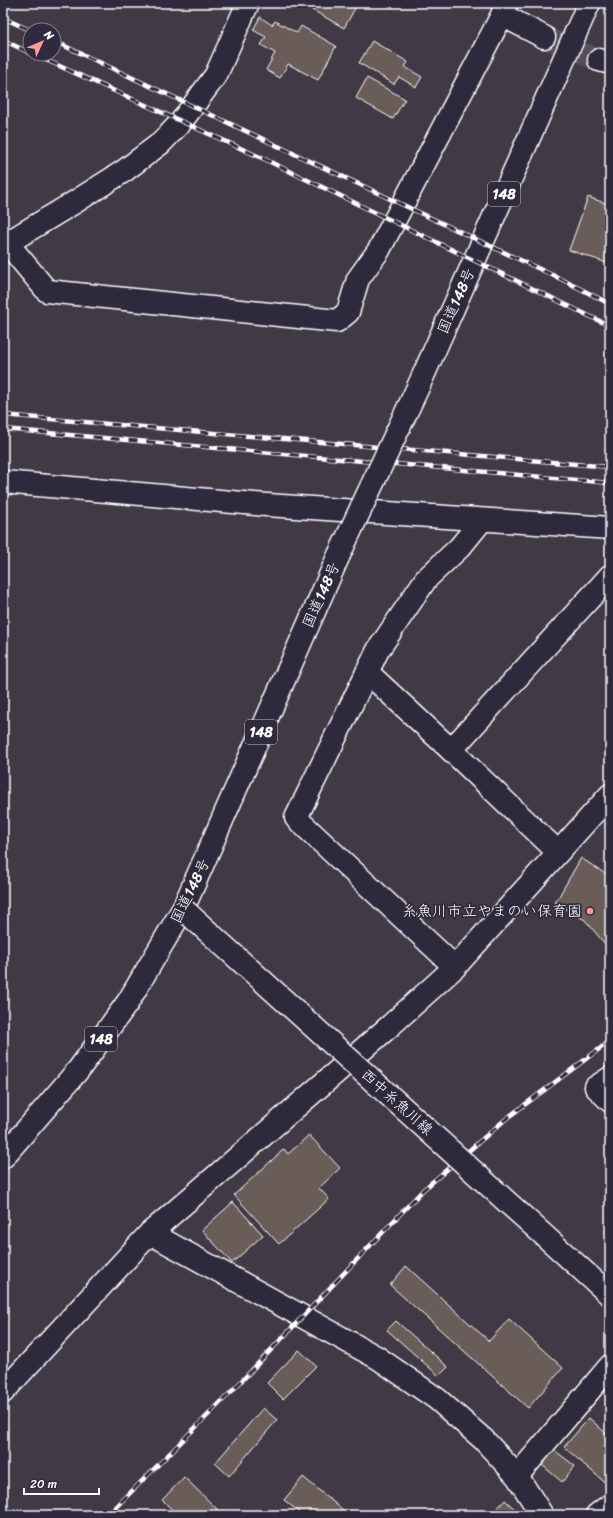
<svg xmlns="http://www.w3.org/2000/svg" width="613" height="1518" font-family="Sriracha,'Klee One',sans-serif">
<rect width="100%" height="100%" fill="#413945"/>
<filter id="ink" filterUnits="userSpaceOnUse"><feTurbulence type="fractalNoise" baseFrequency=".025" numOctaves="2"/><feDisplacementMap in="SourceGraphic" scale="8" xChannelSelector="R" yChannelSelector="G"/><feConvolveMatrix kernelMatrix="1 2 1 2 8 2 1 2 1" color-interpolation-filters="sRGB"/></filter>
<g filter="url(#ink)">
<!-- building -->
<g fill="#6a5b58" stroke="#fff">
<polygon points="300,3 358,3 344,28"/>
<polygon points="260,17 272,25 275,21 297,33 301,26 336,46 318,80 288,64 280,78 266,70 275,53 261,45 266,37 253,30"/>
<polygon points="372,41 408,62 405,67 422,77 416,87 399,77 394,84 359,63"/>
<polygon points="367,78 405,99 393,119 356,98"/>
<polygon points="588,197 610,205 610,264 569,250"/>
<polygon points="581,858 610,877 610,950 585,920 555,903"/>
<polygon points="309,1135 340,1168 319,1188 329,1199 279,1244 234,1195 284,1149 288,1154"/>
<polygon points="233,1202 263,1235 232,1263 202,1230"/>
<polygon points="406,1266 489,1341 509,1319 563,1368 528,1408 390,1285"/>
<polygon points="396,1321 448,1367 439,1376 387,1330"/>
<polygon points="299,1350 316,1366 283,1399 267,1383"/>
<polygon points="263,1408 277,1420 229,1476 215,1463"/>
<polygon points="589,1418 610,1437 610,1484 609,1486 564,1447"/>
<polygon points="554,1450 575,1466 562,1482 542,1465"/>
<polygon points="184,1477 218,1510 213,1515 178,1515 162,1500"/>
<polygon points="303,1477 349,1515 303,1515 284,1500"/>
<polygon points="505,1500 521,1515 491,1515"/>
</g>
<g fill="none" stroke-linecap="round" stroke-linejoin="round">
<!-- minor-tunnel -->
<polyline stroke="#544d58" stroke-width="22" stroke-dasharray="22 11" stroke-linecap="butt" points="544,37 599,60"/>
<!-- minor casing -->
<g stroke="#fff" stroke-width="25">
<g id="minor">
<polyline points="502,15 544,37"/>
<polyline points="599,60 610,63"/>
<polyline points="3,238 47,291 337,321 348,312 358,279 379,250 502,15 506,3"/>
<polyline points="3,247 7,243 75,202 124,171 161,143 181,122 216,75 248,3"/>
<polyline points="367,672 451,750 558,852"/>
<polyline points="451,750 610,576"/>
<polyline points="455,967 296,818 378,650 426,579 460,547 482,520"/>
<polyline points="610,1078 596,1087 610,1101"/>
<polyline points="150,1233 378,1358 437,1399 484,1440 517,1476 542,1515"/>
<polyline points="3,1392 150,1233 391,1025 455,967 610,795"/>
<polyline points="517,1476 610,1366"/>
<polyline points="597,1515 610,1505"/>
</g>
</g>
<!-- tertiary casing -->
<g stroke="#fff" stroke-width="25">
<polyline id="tertiary" points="3,482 267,505 610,528"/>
</g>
<!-- trunk casing -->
<g stroke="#fff" stroke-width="25">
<g id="trunk">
<polyline points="419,385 589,3"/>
<polyline points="3,1157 79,1069 128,1002 183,909 339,555"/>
</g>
</g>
<!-- minor -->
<use href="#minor" stroke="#2f2a3d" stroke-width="22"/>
<!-- tertiary -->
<use href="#tertiary" stroke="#2f2a3d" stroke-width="22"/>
<!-- trunk -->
<use href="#trunk" stroke="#2f2a3d" stroke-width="22"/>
<!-- rail casing -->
<g stroke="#fff" stroke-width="4.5">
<g id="rail">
<polyline points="3,18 30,30"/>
<polyline points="3,40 30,53"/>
<polyline points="54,41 565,281 610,304"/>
<polyline points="33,54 262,158 610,326"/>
<polyline points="3,415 610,467"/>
<polyline points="3,429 610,483"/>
<polyline points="108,1515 231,1392 423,1190 507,1118 610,1041"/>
</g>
</g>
<!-- rail -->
<use href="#rail" stroke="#2f2a3d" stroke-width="3" stroke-dasharray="9" stroke-linecap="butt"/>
<!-- secondary-bridge casing -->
<g stroke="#fff" stroke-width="25" stroke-linecap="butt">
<polyline id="secondary-bridge" points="183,909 610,1295"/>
</g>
<!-- trunk-bridge casing -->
<g stroke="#fff" stroke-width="25" stroke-linecap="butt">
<polyline id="trunk-bridge" points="339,555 419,385"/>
</g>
<!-- secondary-bridge -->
<use href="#secondary-bridge" stroke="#2f2a3d" stroke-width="22"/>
<!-- trunk-bridge -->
<use href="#trunk-bridge" stroke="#2f2a3d" stroke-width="22"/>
</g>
</g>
<!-- markers -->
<circle fill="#ff9aa2" stroke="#2f2a3d" stroke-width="1.5" cx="590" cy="911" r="4"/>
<g text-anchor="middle" stroke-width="3.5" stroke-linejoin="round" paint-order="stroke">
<!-- shield labels -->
<g fill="#2f2a3d" stroke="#c1bfc5" stroke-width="1">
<rect x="488" y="182" width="32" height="24" rx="3"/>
<rect x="245" y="720" width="32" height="24" rx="3"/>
<rect x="85" y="1027" width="32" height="24" rx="3"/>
</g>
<g font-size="14" font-weight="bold" fill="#fff">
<text x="504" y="199">148</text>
<text x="261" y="737">148</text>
<text x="101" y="1044">148</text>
</g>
<!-- street labels -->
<g font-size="15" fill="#fff" stroke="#2f2a3d">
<text transform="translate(456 301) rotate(-66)" y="5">国道148号</text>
<text transform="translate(321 595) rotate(-66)" y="5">国道148号</text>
<text transform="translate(190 891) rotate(-64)" y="5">国道148号</text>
<text transform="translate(397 1102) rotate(42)" y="5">西中糸魚川線</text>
</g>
<!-- poi labels -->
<g font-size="15" fill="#fff" stroke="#2f2a3d" text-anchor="end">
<text x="582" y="916">糸魚川市立やまのい保育園</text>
</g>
</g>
<!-- margin -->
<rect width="613" height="1518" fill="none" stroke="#2f2a3d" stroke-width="16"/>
<rect x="8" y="8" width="597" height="1502" fill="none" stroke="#fff" stroke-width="1.5" filter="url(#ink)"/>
<!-- north arrow -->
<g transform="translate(42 42) rotate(46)"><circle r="19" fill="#2f2a3d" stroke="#827f8b"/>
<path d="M0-3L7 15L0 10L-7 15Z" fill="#ff9aa2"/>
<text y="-6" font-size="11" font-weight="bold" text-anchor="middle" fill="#ffffff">N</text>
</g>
<!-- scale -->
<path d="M24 1488v6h75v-6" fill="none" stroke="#ffffff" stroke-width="2"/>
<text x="30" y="1488" font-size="12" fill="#ffffff" stroke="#2f2a3d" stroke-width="3" paint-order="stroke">20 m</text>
</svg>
